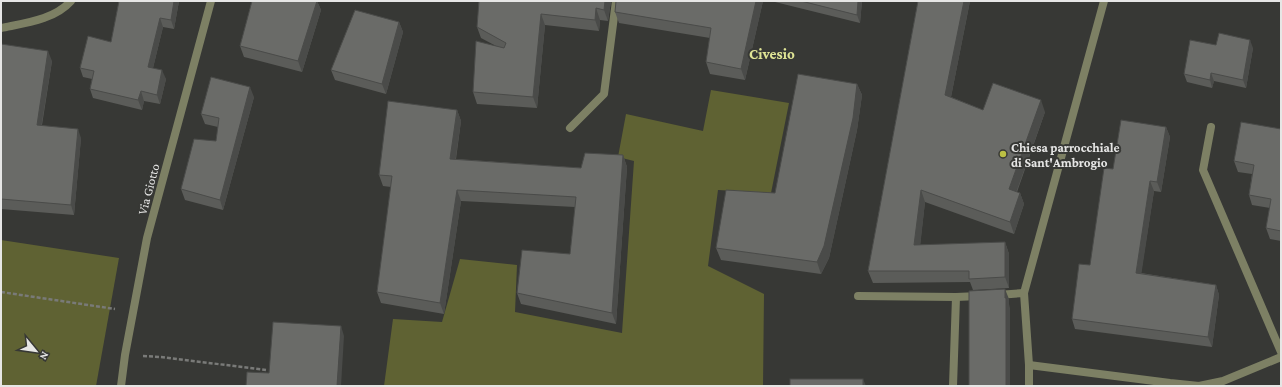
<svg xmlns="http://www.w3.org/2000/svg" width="1282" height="387" font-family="'Crimson Pro',serif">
<rect width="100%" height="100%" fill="#373835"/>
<!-- green -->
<g fill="#5f6233">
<polygon points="711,90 789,103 771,193 718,190 708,266 764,294 763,386 384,386 393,319 442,322 460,259 517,265 515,312 622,333 634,161 618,157 626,114 703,131"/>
<polygon points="1,240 119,258 96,386 1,386"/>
</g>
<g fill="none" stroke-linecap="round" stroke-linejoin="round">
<!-- path -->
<g stroke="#797a78" stroke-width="2.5" stroke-dasharray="4 2" stroke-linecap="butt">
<polyline points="1,292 115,309"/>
<polyline points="143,356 161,357 266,370"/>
</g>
<!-- minor -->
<g stroke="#7d8064" stroke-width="8">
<path d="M1,28C25,23 54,20 71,1"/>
<polyline points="1211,127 1203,170 1281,352"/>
<polyline points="570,128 604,94 616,1"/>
<polyline points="997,295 1024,293"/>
<polyline points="858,296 956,297 979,296"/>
<polyline points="1029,365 1170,383 1199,386 1223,381 1281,357"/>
<polyline points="121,386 125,355 147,238 211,1"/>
<polyline points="953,386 956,297"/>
<polyline points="1029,386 1029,365 1024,293 1104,1"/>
</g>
</g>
<!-- wall -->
<g fill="#5b5c59">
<polygon points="119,1 179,1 174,29 163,27 153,68 166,79 160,104 144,101 142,110 93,98 90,89 92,79 83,77 80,68 111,42"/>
<polygon points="252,1 317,1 321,10 302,72 244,57 240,46"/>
<polygon points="479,1 611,1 608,21 600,20 599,31 545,25 537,108 477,104 473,92 496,46 481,38 477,27"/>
<polygon points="763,1 745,80 710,74 706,62 710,38 619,23 615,12"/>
<polygon points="775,1 862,1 860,23 775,2"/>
<polygon points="918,1 970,1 951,97 983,110 1045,112 1017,192 1020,193 1024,204 1014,234 925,202 920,245 1005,242 1009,254 1009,288 973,290 970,282 873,283 868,271"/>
<polygon points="399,22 403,32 386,94 335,80 331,70"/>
<polygon points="1,44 52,61 42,125 81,138 74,215 1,209"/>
<polygon points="1216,45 1253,48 1246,88 1214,81 1212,88 1187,82 1184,74"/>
<polygon points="857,84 862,95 857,130 829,258 821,274 721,260 716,248 775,193"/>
<polygon points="254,97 223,210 185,200 181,189 216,141 218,127 205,124 201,114"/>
<polygon points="457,110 461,121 456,159 581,168 623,155 627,167 616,324 521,304 517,293 570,254 575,207 461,201 444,314 381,303 377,292 391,187 383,186 379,175"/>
<polygon points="1166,127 1170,137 1161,192 1154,191 1141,273 1216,285 1219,295 1212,347 1075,329 1072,319 1090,265"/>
<polygon points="1281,129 1281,241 1270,239 1266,228 1270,208 1252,205 1249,195 1252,174 1238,172 1234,161"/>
</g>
<!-- shaded-wall -->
<g fill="#4a4b49">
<polygon points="174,1 179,1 174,29 171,20"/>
<polygon points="317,1 321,10 302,72 298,61"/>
<polygon points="605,1 611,1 608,21 604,10"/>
<polygon points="756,1 763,1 745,80 741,69"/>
<polygon points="858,1 862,1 860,23 857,15"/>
<polygon points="964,1 970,1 949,107 945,95"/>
<polygon points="596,8 600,20 599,31 595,20"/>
<polygon points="541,14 545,25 537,108 533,97"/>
<polygon points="160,18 163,27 151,76 148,67"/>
<polygon points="399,22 403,32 386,94 382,84"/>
<polygon points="1250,40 1253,48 1246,88 1243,80"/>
<polygon points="48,51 52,61 40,134 37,125"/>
<polygon points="162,70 166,79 160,104 157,95"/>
<polygon points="1211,73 1214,81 1212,88 1210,80"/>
<polygon points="857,84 862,95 857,130 829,258 821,274 817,262"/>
<polygon points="250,87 254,97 223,210 220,200"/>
<polygon points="141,91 144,101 142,110 138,100"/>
<polygon points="1041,100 1045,112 1013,201 1009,189"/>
<polygon points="457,110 461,121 454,170 450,159"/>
<polygon points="1166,127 1170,137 1161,192 1157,182"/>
<polygon points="78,129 81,138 74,215 71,205"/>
<polygon points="623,155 627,167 616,324 612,313"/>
<polygon points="1150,181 1154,191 1140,283 1136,273"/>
<polygon points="457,190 461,201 444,314 440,303"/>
<polygon points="921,190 925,202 919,257 914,245"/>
<polygon points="1020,193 1024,204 1014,234 1010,222"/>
<polygon points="1005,242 1009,254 1009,288 1005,277"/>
<polygon points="1216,285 1219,295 1212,347 1208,337"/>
<polygon points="1005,289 1009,299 1009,304 1010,308 1010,386 1006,386"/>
<polygon points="341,326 344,336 341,386 337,386"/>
<polygon points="863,379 866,386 863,386"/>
</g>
<!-- building -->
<g fill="#6a6b68" stroke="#4a4b49">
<polygon points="119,1 174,1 171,20 160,18 148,67 162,70 157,95 141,91 138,100 90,89 94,71 80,68 88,36 111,42"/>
<polygon points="252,1 317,1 298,61 240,46"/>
<polygon points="479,1 605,1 604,10 596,8 595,20 541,14 533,97 473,92 476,41 504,48 506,43 477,27"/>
<polygon points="616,1 756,1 741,69 706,62 711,28 615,12"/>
<polygon points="801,1 858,1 857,15"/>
<polygon points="918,1 964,1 945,95 983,110 993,83 1041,100 1009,189 1020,193 1010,222 921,190 914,245 1005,242 1005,277 969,279 969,271 868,271"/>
<polygon points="355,10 399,22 382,84 331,70"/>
<polygon points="1219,33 1250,40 1243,80 1211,73 1210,80 1184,74 1190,40 1216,45"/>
<polygon points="1,44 48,51 37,125 78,129 71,205 1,199"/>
<polygon points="798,74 857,84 853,118 824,246 817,262 716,248 726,190 775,193"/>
<polygon points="211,77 250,87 220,200 181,189 194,139 216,141 219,118 201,114"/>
<polygon points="388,101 457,110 450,159 581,168 585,153 623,155 612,313 517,293 522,250 570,254 576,197 457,190 440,303 377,292 392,176 379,175"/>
<polygon points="1121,120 1166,127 1157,182 1150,181 1136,273 1216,285 1208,337 1072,319 1079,264 1090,265 1104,168 1113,169"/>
<polygon points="1241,122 1281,129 1281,231 1266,228 1271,199 1249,195 1254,165 1234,161"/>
<polygon points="1005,289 1005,298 1006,298 1006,386 969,386 969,291"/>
<polygon points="273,322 341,326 337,386 246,386 247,372 269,373"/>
<rect x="790" y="379" width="73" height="7"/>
</g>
<!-- markers -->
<circle fill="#bbc044" stroke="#373835" stroke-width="1.5" cx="1003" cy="154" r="4"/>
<g text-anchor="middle" stroke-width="4" stroke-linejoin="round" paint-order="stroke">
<!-- poi labels -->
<g font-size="13" font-weight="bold" fill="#e6e6e5" stroke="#373835" text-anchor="start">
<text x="1011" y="152">Chiesa parrocchiale<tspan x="1011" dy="15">di Sant'Ambrogio</tspan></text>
</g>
<!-- street labels -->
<g font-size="13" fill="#e6e6e5" stroke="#373835">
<text transform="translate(148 189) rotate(-75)" y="5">Via Giotto</text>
</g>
<!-- quarter labels -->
<g font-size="15" font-weight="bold" fill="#dfe495" stroke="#373835">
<text x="772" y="59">Civesio</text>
</g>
</g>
<!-- border -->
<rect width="1282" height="387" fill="none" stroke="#e6e6e5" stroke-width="4"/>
<!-- north arrow -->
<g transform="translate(36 351) rotate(119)" stroke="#373835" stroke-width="3" paint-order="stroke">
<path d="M0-3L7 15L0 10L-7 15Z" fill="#e6e6e5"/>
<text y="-6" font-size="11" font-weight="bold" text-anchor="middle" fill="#e6e6e5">N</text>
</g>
</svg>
